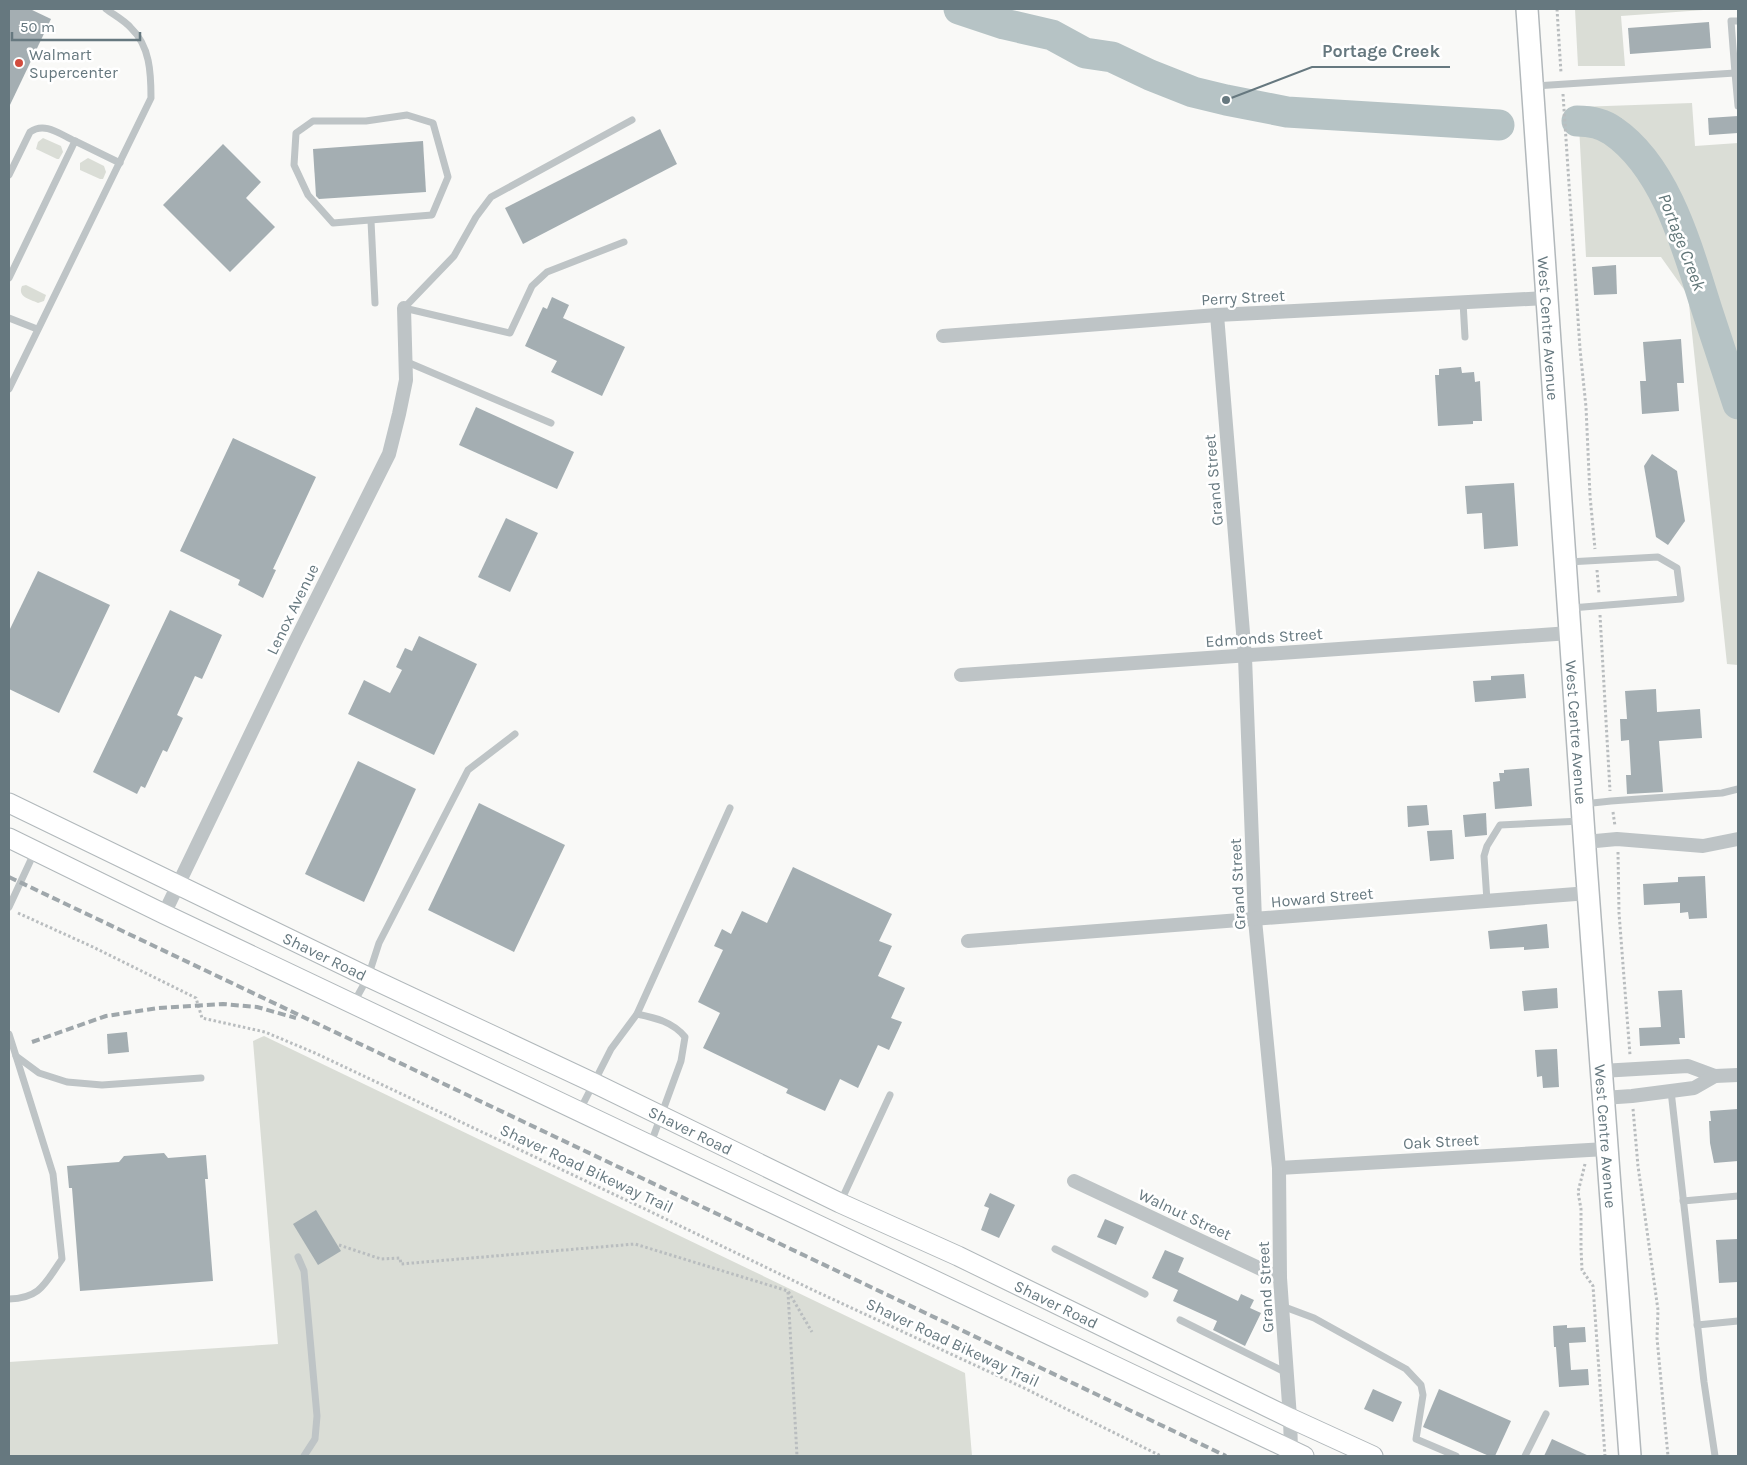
<svg xmlns="http://www.w3.org/2000/svg" width="1747" height="1465" font-family="Karla,sans-serif">
<rect width="100%" height="100%" fill="#f9f9f7"/>
<!-- green -->
<g fill="#daddd6">
<polygon points="1575,9 1717,9 1621,16 1625,66 1578,66"/>
<polygon points="1692,103 1695,146 1738,143 1738,665 1727,664 1688,295 1661,257 1586,257 1578,107"/>
<polygon points="43,138 61,146 63,152 59,159 57,159 36,149 38,142"/>
<polygon points="88,158 104,166 106,172 103,179 100,179 80,170 80,163"/>
<path d="M26,285L46,295L44,301L38,303C30,299 17,297 22,286Z"/>
<polygon points="264,1036 965,1373 972,1456 9,1456 9,1362 278,1344 253,1041"/>
</g>
<g fill="none" stroke-linecap="round" stroke-linejoin="round">
<!-- river -->
<g stroke="#b6c3c5" stroke-width="31">
<polyline points="959,9 1004,24 1052,35 1085,53 1112,57 1150,75 1193,92 1226,100 1287,112 1499,125"/>
<path d="M1577,121C1591,121 1602,123 1613,131C1667,168 1688,251 1707,310C1717,341 1728,373 1738,404"/>
</g>
</g>
<!-- building -->
<g fill="#a4aeb2">
<polygon points="9,9 30,9 51,19 9,107"/>
<polygon points="1709,22 1711,48 1630,54 1628,28"/>
<polygon points="1738,116 1738,133 1709,135 1708,118"/>
<polygon points="660,129 677,164 523,244 505,208"/>
<polygon points="423,141 426,192 319,199 316,196 313,149"/>
<polygon points="223,144 261,182 246,198 275,227 230,272 163,205"/>
<polygon points="1616,265 1617,294 1594,295 1592,267"/>
<polygon points="552,297 569,305 563,318 625,347 602,396 551,372 557,361 525,346 543,307 547,309"/>
<polygon points="1681,339 1684,383 1677,383 1679,411 1642,414 1640,381 1646,381 1643,342"/>
<polygon points="1461,367 1462,373 1474,372 1475,382 1480,381 1482,421 1473,421 1473,424 1438,426 1435,375 1439,375 1439,369"/>
<polygon points="476,407 574,452 557,489 459,445"/>
<polygon points="233,438 316,477 273,569 276,570 263,598 238,585 240,580 180,551"/>
<polygon points="1652,454 1677,471 1685,521 1668,545 1656,537 1644,466"/>
<polygon points="1514,483 1518,546 1484,549 1482,513 1467,514 1465,486"/>
<polygon points="506,518 538,533 510,592 478,577"/>
<polygon points="38,571 110,605 59,713 9,689 9,631"/>
<polygon points="170,610 222,635 202,679 195,676 177,715 183,718 167,752 163,750 145,788 141,786 137,794 93,772"/>
<polygon points="419,636 477,664 434,755 348,714 364,680 390,693 402,670 396,667 405,648 412,651"/>
<polygon points="1524,674 1526,698 1475,702 1473,681 1491,680 1491,676"/>
<polygon points="1656,689 1657,712 1700,709 1702,738 1659,741 1663,792 1627,794 1626,775 1631,775 1629,740 1621,741 1620,719 1627,719 1625,691"/>
<polygon points="358,761 416,789 364,902 305,874"/>
<polygon points="1529,768 1532,806 1495,809 1493,782 1500,781 1499,773 1504,773 1504,770"/>
<polygon points="479,803 565,845 514,952 428,910"/>
<polygon points="1427,805 1429,825 1408,827 1407,806"/>
<polygon points="1486,813 1487,835 1465,837 1463,815"/>
<polygon points="1452,830 1454,859 1430,861 1427,831"/>
<polygon points="793,867 892,914 879,941 892,946 878,976 905,988 891,1018 902,1022 889,1050 878,1045 858,1088 840,1079 825,1111 786,1093 788,1089 703,1048 720,1013 698,1002 723,950 714,946 722,929 731,934 742,911 767,923"/>
<polygon points="1705,876 1707,918 1689,919 1688,912 1680,913 1680,903 1644,905 1643,884 1678,882 1678,877"/>
<polygon points="1547,924 1549,948 1524,950 1524,947 1490,949 1488,931"/>
<polygon points="1557,988 1558,1008 1524,1011 1522,991"/>
<polygon points="1682,990 1685,1038 1679,1038 1680,1044 1640,1046 1639,1028 1661,1027 1658,991"/>
<polygon points="127,1032 129,1052 108,1054 107,1034"/>
<polygon points="1557,1049 1559,1087 1543,1088 1542,1076 1537,1077 1535,1050"/>
<polygon points="1738,1109 1738,1161 1714,1163 1710,1143 1709,1121 1711,1121 1710,1111"/>
<polygon points="164,1153 168,1158 206,1155 208,1179 205,1179 213,1281 80,1291 72,1188 69,1188 67,1166 119,1162 124,1156"/>
<polygon points="990,1193 1015,1205 999,1238 981,1230 989,1208 984,1206"/>
<polygon points="316,1210 341,1251 318,1265 293,1224"/>
<polygon points="1105,1219 1124,1227 1116,1245 1097,1237"/>
<polygon points="1738,1239 1738,1282 1719,1283 1716,1240"/>
<polygon points="1165,1250 1184,1258 1178,1272 1238,1301 1241,1294 1254,1300 1250,1308 1261,1313 1245,1346 1213,1330 1217,1321 1173,1301 1178,1290 1152,1278"/>
<polygon points="1567,1325 1567,1328 1585,1327 1586,1342 1569,1343 1571,1370 1588,1369 1589,1385 1559,1387 1556,1347 1554,1347 1553,1326"/>
<polygon points="1373,1389 1402,1402 1393,1422 1364,1409"/>
<polygon points="1439,1389 1511,1421 1495,1456 1489,1456 1423,1427"/>
<polygon points="1552,1439 1589,1456 1544,1456"/>
</g>
<g fill="none" stroke-linecap="round" stroke-linejoin="round">
<!-- secondary casing -->
<g stroke="#b1b8bb" stroke-width="21">
<g id="secondary">
<path id="s1" d="M9,803L368,977L594,1083L840,1203L958,1256L1290,1418L1373,1456"/>
<polyline points="9,838 164,914 1304,1456"/>
</g>
</g>
<!-- primary casing -->
<g stroke="#b2b8bb" stroke-width="24">
<g id="primary">
<path id="s2" d="M1527,9C1559,491 1593,974 1630,1456"/>
</g>
</g>
<!-- path -->
<g stroke="#b9bdbf" stroke-width="3" stroke-dasharray="2.5 2.5" stroke-linecap="butt">
<polyline points="1557,9 1561,73"/>
<polyline points="1563,94 1580,349 1586,407 1590,496 1595,549"/>
<polyline points="1597,570 1599,594"/>
<polyline points="1600,615 1610,791"/>
<polyline points="1613,812 1615,826"/>
<polyline points="1618,852 1619,913 1630,1055"/>
<polyline points="18,913 93,947 196,998 202,1018 265,1032 315,1053 645,1209 815,1291 1022,1387 1161,1456"/>
<polyline points="1633,1109 1638,1166 1658,1310 1657,1338 1668,1456"/>
<polyline points="1585,1164 1578,1192 1581,1209 1581,1248 1582,1270 1593,1286 1605,1456"/>
<polyline points="339,1245 381,1259 400,1258 401,1264 635,1244 788,1291 812,1332"/>
<polyline points="788,1292 797,1456"/>
</g>
<!-- service -->
<g stroke="#bec4c6" stroke-width="7">
<polyline points="1735,73 1738,106"/>
<polyline points="1535,86 1735,73 1731,21 1738,21"/>
<polygon points="407,115 433,123 448,177 432,215 333,223 308,195 294,165 296,133 313,121 366,121"/>
<path d="M9,175L30,132C45,121 61,135 75,141"/>
<polyline points="371,221 375,303"/>
<polyline points="9,278 75,141 120,163"/>
<polyline points="1463,302 1465,337"/>
<polyline points="404,308 454,256 476,217 491,197 632,120"/>
<polyline points="404,308 510,333 532,286 547,272 624,242"/>
<polyline points="9,318 37,329"/>
<polyline points="407,362 551,423"/>
<path d="M9,389L151,98C151,73 150,46 131,28C124,20 114,15 106,9"/>
<polyline points="1568,562 1658,557 1677,568 1681,599 1571,608"/>
<polyline points="1583,804 1611,801 1722,793 1738,789"/>
<polyline points="1487,901 1484,856 1487,846 1500,825 1581,821"/>
<polyline points="9,907 35,851"/>
<polyline points="353,1004 368,977 379,943 468,770 515,734"/>
<polyline points="637,1014 730,808"/>
<polyline points="9,1034 16,1056 39,1073 67,1082 102,1085 201,1078"/>
<polyline points="1671,1091 1704,1382 1715,1456"/>
<path d="M580,1110L611,1049L637,1014C656,1018 673,1022 685,1037L681,1061L651,1143"/>
<polyline points="1683,1201 1738,1196"/>
<polyline points="840,1203 890,1095"/>
<polyline points="1055,1249 1145,1294"/>
<polyline points="298,1257 304,1271 317,1416 315,1439 304,1456"/>
<path d="M9,1299C41,1298 45,1283 62,1259L53,1174L16,1056"/>
<polyline points="1282,1306 1314,1318 1406,1369 1421,1385 1423,1395 1416,1439 1456,1456"/>
<polyline points="1180,1320 1287,1373"/>
<polyline points="1697,1325 1738,1321"/>
<polyline points="1525,1456 1546,1414"/>
</g>
<!-- minor -->
<g stroke="#bec4c6" stroke-width="14">
<polyline points="1217,315 1245,657 1255,920 1279,1168 1280,1278 1290,1418 1291,1450"/>
<polyline points="943,336 1217,315 1546,298"/>
<polyline points="961,675 1570,633"/>
<polyline points="1585,842 1617,839 1703,846 1738,839"/>
<polyline points="164,914 295,642 389,454 399,414 406,380 404,308"/>
<polyline points="968,941 1589,893"/>
<polyline points="1601,1071 1688,1066 1715,1076 1738,1075"/>
<polyline points="1603,1098 1632,1096 1694,1088 1715,1076"/>
<polyline points="1279,1168 1606,1149"/>
<polyline points="1074,1181 1280,1278"/>
</g>
<!-- secondary -->
<use href="#secondary" stroke="#fff" stroke-width="19"/>
<!-- primary -->
<use href="#primary" stroke="#fff" stroke-width="21"/>
<!-- rail -->
<g stroke="#9fa7ab" stroke-width="4" stroke-dasharray="8 4" stroke-linecap="butt">
<polyline points="9,877 1226,1456"/>
<polyline points="32,1042 106,1016 158,1008 223,1004 257,1007 296,1018"/>
</g>
</g>
<!-- markers -->
<circle fill="#d24c3e" stroke="#fff" stroke-width="2" cx="19" cy="63" r="5"/>
<g text-anchor="middle" stroke-width="5" stroke-linejoin="round" paint-order="stroke">
<!-- poi labels -->
<g font-size="16" fill="#66787f" stroke="#fff" text-anchor="start">
<text x="29" y="60">Walmart<tspan x="29" dy="18">Supercenter</tspan></text>
</g>
<!-- street labels -->
<g font-size="16" fill="#66787f" stroke="#fff">
<text transform="translate(1243 297) rotate(-3)" y="6">Perry Street</text>
<text dy="6" stroke="none"><textPath href="#s2" startOffset="320">West Centre Avenue</textPath></text>
<text transform="translate(1213 480) rotate(-95)" y="6">Grand Street</text>
<text transform="translate(292 609) rotate(-64)" y="6">Lenox Avenue</text>
<text transform="translate(1264 637) rotate(-4)" y="6">Edmonds Street</text>
<text dy="6" stroke="none"><textPath href="#s2" startOffset="725">West Centre Avenue</textPath></text>
<text transform="translate(1237 884) rotate(-93)" y="6">Grand Street</text>
<text transform="translate(1322 897) rotate(-5)" y="6">Howard Street</text>
<text dy="6" stroke="none"><textPath href="#s1" startOffset="351">Shaver Road</textPath></text>
<text dy="6" stroke="none"><textPath href="#s1" startOffset="756">Shaver Road</textPath></text>
<text dy="6" stroke="none"><textPath href="#s2" startOffset="1130">West Centre Avenue</textPath></text>
<text transform="translate(1441 1141) rotate(-3)" y="6">Oak Street</text>
<text transform="translate(587 1168) rotate(25)" y="6">Shaver Road Bikeway Trail</text>
<text transform="translate(1185 1214) rotate(25)" y="6">Walnut Street</text>
<text transform="translate(1265 1287) rotate(-93)" y="6">Grand Street</text>
<text dy="6" stroke="none"><textPath href="#s1" startOffset="1161">Shaver Road</textPath></text>
<text transform="translate(953 1342) rotate(25)" y="6">Shaver Road Bikeway Trail</text>
</g>
<!-- water labels -->
<g font-size="18" font-style="italic" fill="#617678" stroke="#fff">
<text transform="translate(1682 242) rotate(69)" y="6">Portage Creek</text>
</g>
</g>
<!-- callouts -->
<path fill="none" stroke="#66787f" stroke-width="2" d="M1226 100L1312 67H1450"/>
<circle fill="#66787f" stroke="#fff" stroke-width="2" cx="1226" cy="100" r="5"/>
<g font-size="18" text-anchor="middle" font-weight="bold" fill="#66787f" stroke="#fff" stroke-width="5" stroke-linejoin="round" paint-order="stroke">
<text x="1381" y="57">Portage Creek</text>
</g>
<!-- border -->
<rect width="1747" height="1465" fill="none" stroke="#66787f" stroke-width="20"/>
<!-- scale -->
<path d="M12 32v8h128v-8" fill="none" stroke="#66787f" stroke-width="2.5"/>
<text x="20" y="32" font-size="15" fill="#66787f" stroke="#ffffff" stroke-width="4" paint-order="stroke">50 m</text>
</svg>
